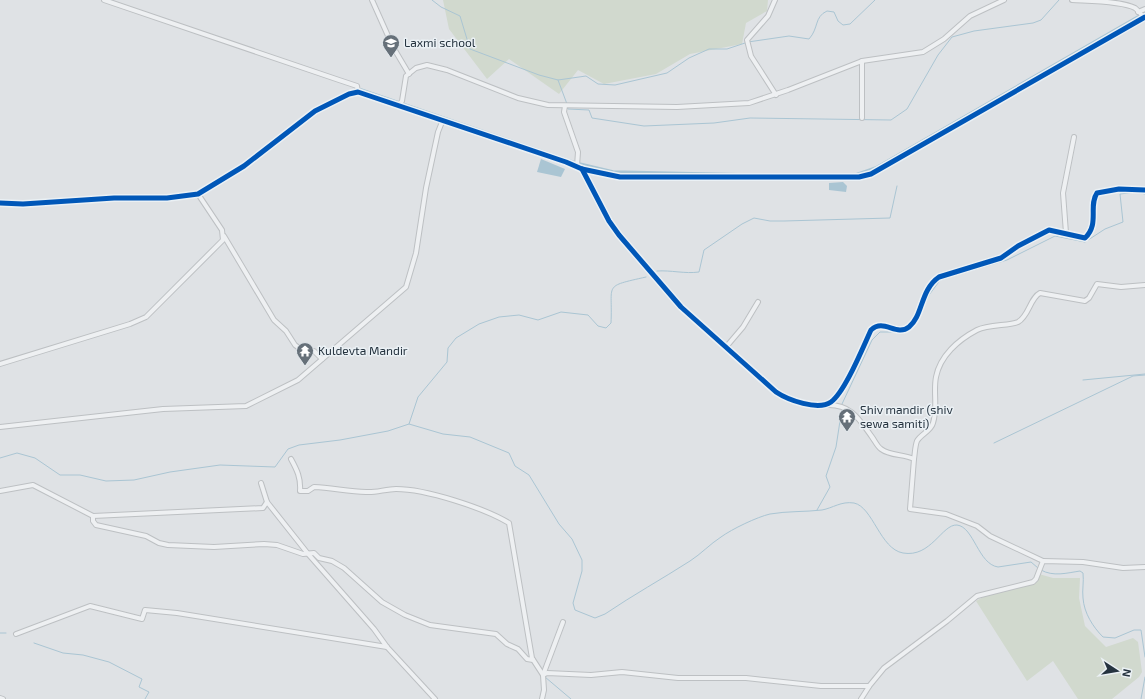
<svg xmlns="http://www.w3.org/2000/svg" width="1145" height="699" font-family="'Exo 2',sans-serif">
<rect width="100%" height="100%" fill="#dfe2e5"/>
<!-- green -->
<g fill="#d1d9ce">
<polygon points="443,0 768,0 767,11 746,23 742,44 690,54 656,74 604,84 578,70 559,94 509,59 487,79 449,29"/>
<polygon points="1039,574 1053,578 1080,578 1079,598 1085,626 1106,647 1133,638 1138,642 1142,672 1139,677 1112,699 1078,699 1053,661 1027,681 976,601 987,595 1031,585 1036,582"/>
</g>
<!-- water -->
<g fill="#aac5d3">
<polygon points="541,159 565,169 561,177 537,172"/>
<polygon points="843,182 847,186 846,192 829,190 829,183"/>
</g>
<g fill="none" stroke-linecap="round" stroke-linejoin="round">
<!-- stream -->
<g stroke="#aac5d3" stroke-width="1">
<polyline points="432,0 441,7 460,16 470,49 539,75 558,80 586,76 598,84 615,85 667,73 689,58 709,49 727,49 745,43"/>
<path d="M748,42L789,36L809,39C819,28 814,17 827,11L834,12L838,21L843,25L850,24L875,0"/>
<polyline points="558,80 567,104"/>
<polyline points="567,107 568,109 589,110 592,118 644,126 714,123 750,118 891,120 907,109 938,55 952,37 974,31 1033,23 1041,20 1059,0"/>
<path d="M657,271C671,270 685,274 699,272L704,250L742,224L754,218L770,221H784L890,218L897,186"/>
<polyline points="918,318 929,295 941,279 1007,260 1055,236 1085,242 1105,229 1123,222 1120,194 1136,192 1145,194"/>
<polyline points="1083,380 1145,374"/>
<polyline points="842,404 872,340 880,332 898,332"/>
<path d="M409,424L418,397L447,362L448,348L456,338L479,324L499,317L519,315L538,320L561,312L588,315L598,326L606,328L611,323C613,283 602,287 646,277"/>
<polyline points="994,443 1133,376 1145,375"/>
<path d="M0,458L17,453L35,458L60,475H80L106,481L134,480L170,472L220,465L275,467L288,449L299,445L340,440L388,431L409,424L443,434L470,437L509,453L515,466L529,475L559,524L572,539L582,560V571L573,603L575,610L595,618L605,614C633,595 662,579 690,561C701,554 710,544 721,537C732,529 757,517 770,514C787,511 805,512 822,510C833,508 841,501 854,503C873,507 880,549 903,553C931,558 942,524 957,525C974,527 978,564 998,567L1031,562L1038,568"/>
<polyline points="817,510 830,487 826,476 836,447 842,408"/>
<path d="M1041,570C1053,577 1067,573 1080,571L1083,573C1084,582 1082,590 1083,598C1084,613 1093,627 1103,637L1115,638L1134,630H1141L1145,657"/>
<polyline points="0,633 6,633"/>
<polyline points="34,643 63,653 83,655 109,662 142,679 139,687 149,692 145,699"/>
<polyline points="545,677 571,699"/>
<polyline points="1141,699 1145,677"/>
</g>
<!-- canal -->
<g stroke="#aac5d3" stroke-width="3.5">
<polyline points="361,90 575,163 613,172 749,175"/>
<polyline points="853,176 876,168 1145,13"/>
</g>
<!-- minor casing -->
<g stroke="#bdc0c3" stroke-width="6">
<g id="minor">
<polyline points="104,0 339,80 357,86 358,92"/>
<polyline points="372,0 393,47 409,74"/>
<polyline points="775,0 768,16 747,40 751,56 776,95"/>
<path d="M1072,0C1088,1 1122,1 1135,8C1138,10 1141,15 1144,17"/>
<polyline points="1138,12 1145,9"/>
<polyline points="862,61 862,118"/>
<polyline points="399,105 402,101 406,76 416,68 427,65 447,70 518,98 548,105 677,107 749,103 788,90 862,61 923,52 944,39 970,16 1004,0"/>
<polyline points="565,106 564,112 578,152 577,166"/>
<path d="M582,169L609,221L619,235L681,307L776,392C788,400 818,411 831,402C845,392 863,347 871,330C884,318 896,337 909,327C923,316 920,290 939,277L1001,258L1018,246L1049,230L1085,238C1100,224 1088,206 1097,193L1119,189L1145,190"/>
<polyline points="0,203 23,204 114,198 167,198 198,194 244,166 315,111 349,94 358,92 566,162 582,169 620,177 859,177 871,174 1145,17"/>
<polyline points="1066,233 1063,193 1074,137"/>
<polyline points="224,236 274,320 286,331 295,345 303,351 314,351 322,359"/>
<polyline points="726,347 743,327 758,302"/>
<polyline points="0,364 130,324 146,317 223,240 222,230 198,194"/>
<path d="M827,405C851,404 859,419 872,437C875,441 877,446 881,449C890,456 904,454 914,459L910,509L946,514L977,526L990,536L1043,561"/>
<polyline points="0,427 163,409 246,406 298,380 406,287 416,253 426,188 438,132 442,122"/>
<path d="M291,459C297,470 301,478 300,491H308L314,487C331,488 348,491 366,492C375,493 386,489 396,489C426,489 484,508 509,523L532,658L543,675"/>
<path d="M914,459C915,453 915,446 917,441C921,434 931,431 933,423C938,407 933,392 936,377C940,356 958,340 977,330C989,324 1009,326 1018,322C1029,316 1030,298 1040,293L1085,301L1089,298L1097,284L1121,287L1145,285"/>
<polyline points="261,483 267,502 309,555 374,629 387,647 435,699"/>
<polyline points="0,491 33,485 93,516 263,508 267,502"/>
<polyline points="93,516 93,521 96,525 146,536 159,543 168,545 214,547 264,544 277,545 303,554 314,553 319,558 332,561 344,568 382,602 405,615 430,625 496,634 507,644 518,649 527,659 533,660"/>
<polyline points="16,634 90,606 142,619 145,610 177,613 387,647"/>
<polyline points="543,675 563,622"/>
<polyline points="0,698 3,699"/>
<polyline points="542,699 544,690 543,675 547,673 591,675 622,672 678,678 746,678 821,686 869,686"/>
<polyline points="861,699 870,685 884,668 947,621 977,596 1033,582 1036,579 1043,561 1083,562 1123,568 1145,567"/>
</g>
</g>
<!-- minor -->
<use href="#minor" stroke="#eef0f2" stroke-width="4"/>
<!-- cycleway casing -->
<g stroke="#ebf1f5" stroke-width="8">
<g id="cycleway">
<path d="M582,169L609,221L619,235L681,307L776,392C788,400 818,411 831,402C845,392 863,347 871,330C884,318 896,337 909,327C923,316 920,290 939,277L1001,258L1018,246L1049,230L1085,238C1100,224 1088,206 1097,193L1119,189L1145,190"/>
<polyline points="0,203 23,204 114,198 167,198 198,194 244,166 315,111 349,94 358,92 566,162 582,169 620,177 859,177 871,174 1145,17"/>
</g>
</g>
<!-- cycleway -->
<use href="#cycleway" stroke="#0057b8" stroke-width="5"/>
</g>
<!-- icons -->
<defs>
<g id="school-pin" transform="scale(0.9)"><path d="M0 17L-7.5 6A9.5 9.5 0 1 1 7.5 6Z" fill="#667079" stroke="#ebf1f5"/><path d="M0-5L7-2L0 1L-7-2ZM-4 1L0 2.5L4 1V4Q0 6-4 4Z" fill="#fff"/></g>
<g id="temple-pin" transform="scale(0.9)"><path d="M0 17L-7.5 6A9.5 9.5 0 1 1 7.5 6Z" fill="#667079" stroke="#ebf1f5"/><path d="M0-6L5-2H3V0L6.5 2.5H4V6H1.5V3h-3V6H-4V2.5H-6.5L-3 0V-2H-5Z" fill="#fff"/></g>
</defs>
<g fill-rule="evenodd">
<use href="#school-pin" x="391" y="43"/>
<use href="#temple-pin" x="305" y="351"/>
<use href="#temple-pin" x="847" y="417"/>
</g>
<g text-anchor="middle" stroke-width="3" stroke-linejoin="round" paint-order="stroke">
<!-- poi labels -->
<g font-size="12" fill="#25333f" stroke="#ebf1f5" text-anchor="start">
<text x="404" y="47">Laxmi school</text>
<text x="318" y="355">Kuldevta Mandir</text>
<text x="860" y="414">Shiv mandir (shiv<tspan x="860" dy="14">sewa samiti)</tspan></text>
</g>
</g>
<!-- north arrow -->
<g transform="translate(1117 671) rotate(102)" stroke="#ebf1f5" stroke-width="3" paint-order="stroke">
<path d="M0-3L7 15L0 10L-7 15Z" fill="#25333f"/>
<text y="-6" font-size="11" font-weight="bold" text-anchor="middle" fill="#25333f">N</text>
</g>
</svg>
